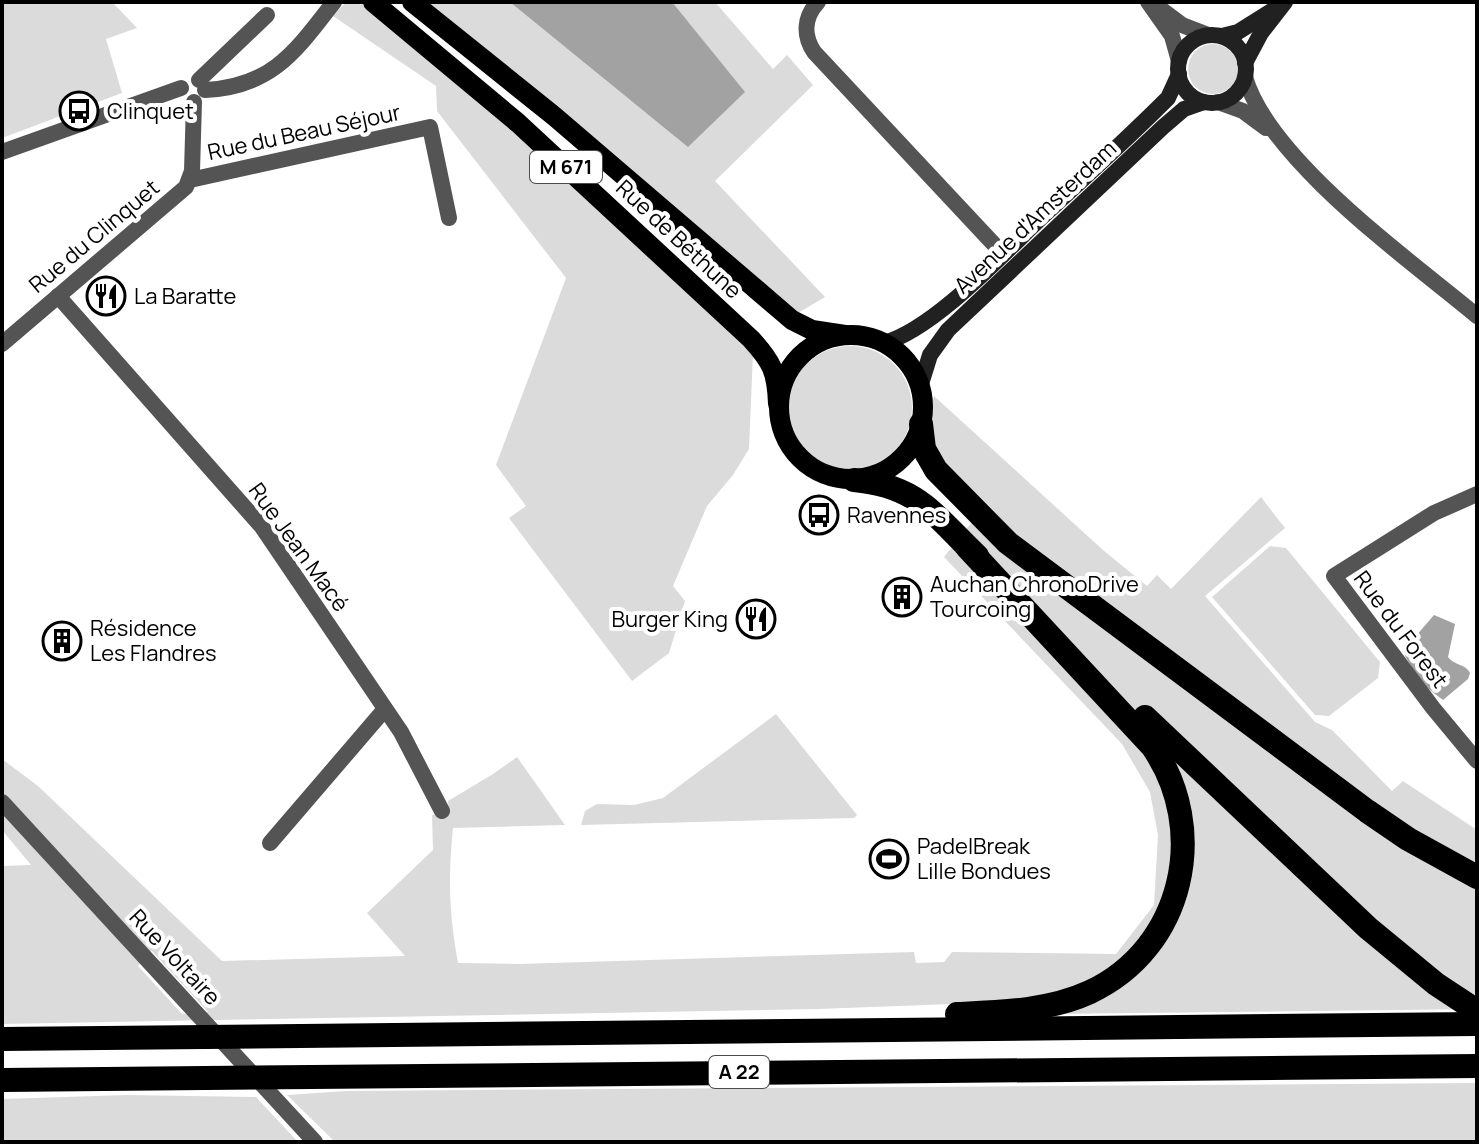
<svg xmlns="http://www.w3.org/2000/svg" width="1479" height="1144" font-family="Manrope,sans-serif">
<rect width="100%" height="100%" fill="#fff"/>
<!-- green -->
<g fill="#dbdbdb" fill-rule="evenodd">
<polygon points="2,2 112,2 137,28 106,39 122,93 2,138"/>
<polygon points="346,2 362,2 441,67 538,153 753,353 749,449 733,475 707,506 673,586 685,601 669,653 632,681 509,518 526,506 496,465 566,278 437,111 436,86 333,16"/>
<polygon points="425,2 715,2 773,69 787,55 813,85 715,181 825,297 798,313"/>
<circle cx="1213" cy="69" r="25"/>
<circle cx="850" cy="408" r="62"/>
<path d="M934,396L1103,550L1147,586L1157,575L1171,589L1261,497L1285,528L1205,596L1315,722L1332,730L1392,791L1403,781L1477,830V1009L1046,1014L1005,1002L818,1009L2,1024V866L31,865L2,830V759L38,786L222,961L405,956L367,913L433,850L432,815L449,813L448,801L493,774L517,757L565,825L453,828C448,879 449,913 458,963L519,964L914,952L916,963L944,962L952,952L1116,954L1154,905L1158,835L1150,792L1122,744L944,557L984,507C952,471 918,450 934,396ZM151,951H152L208,1012L182,1014L138,966Z"/>
<polygon points="1270,546 1286,548 1380,662 1378,678 1329,716 1315,715 1212,597"/>
<polygon points="776,714 857,815 854,818 581,825 585,811 597,804 634,805 663,798"/>
<polygon points="1477,1083 1477,1142 335,1142 287,1095 346,1091"/>
<polygon points="127,1095 256,1097 298,1142 2,1142 2,1099"/>
</g>
<!-- water -->
<g fill="#a2a2a2">
<polygon points="510,2 672,2 745,92 688,147"/>
<path d="M1434,615L1455,624L1448,657C1453,665 1466,664 1470,673L1468,679L1443,700L1422,684L1405,656L1409,644Z"/>
</g>
<g fill="none" stroke-linecap="round" stroke-linejoin="round">
<!-- street -->
<g stroke="#545454" stroke-width="16">
<path d="M818,2C804,17 803,35 814,52L1003,254"/>
<polyline points="1148,2 1172,36 1179,61"/>
<polyline points="1158,7 1182,25 1208,35"/>
<path d="M1245,77C1269,160 1410,260 1477,316"/>
<polyline points="199,80 267,15"/>
<path d="M205,90C272,87 296,51 334,2"/>
<polyline points="1218,102 1243,111 1266,128"/>
<polyline points="2,152 181,88"/>
<polyline points="190,180 430,127 449,218"/>
<polyline points="58,296 262,527 401,732 442,811"/>
<polyline points="2,344 186,187 192,171 194,102"/>
<polyline points="1477,494 1434,513 1334,576 1433,708 1477,761"/>
<polyline points="2,802 315,1142"/>
<polyline points="270,843 385,709"/>
</g>
<!-- secondary -->
<g stroke="#212121" stroke-width="16">
<circle cx="1212" cy="69" r="34"/>
<polyline points="1222,36 1238,32 1273,10"/>
<polyline points="1245,63 1261,33 1285,2"/>
<path d="M884,343C934,329 1003,254 1042,217C1084,178 1127,139 1168,98L1179,74"/>
<polyline points="920,387 930,355 948,330 1163,127 1184,109 1204,102"/>
</g>
<!-- primary -->
<g stroke="#000" stroke-width="20">
<path d="M373,2L518,123L751,339C772,362 777,372 778,404"/>
<polyline points="412,2 554,116 792,320 812,330 845,335"/>
<circle cx="851" cy="407" r="72"/>
</g>
<!-- highway -->
<g stroke="#000" stroke-width="24">
<polyline points="921,424 924,449 936,470 1008,543 1367,811 1408,839 1477,877"/>
<path d="M854,480C918,486 933,514 977,556"/>
<polyline points="1145,717 1368,928 1436,984 1477,1011"/>
<path d="M957,1014C1001,1012 1049,1011 1090,992C1184,948 1210,829 1152,746L967,547"/>
<polyline points="2,1039 1477,1024"/>
<polyline points="2,1080 1477,1066"/>
</g>
</g>
<!-- icons -->
<defs>
<g id="bus-ring" transform="scale(2)"><circle r="9.5" fill="#fff" stroke="#000" stroke-width="1.5"/><path d="M-5-6H5V4H4V6H2V4H-2V6H-4V4H-5ZM-3.5-4V0h7V-4ZM-3.5 1.2v1.5H-2V1.2ZM2 1.2v1.5H3.5V1.2Z" fill="#000"/></g>
<g id="restaurant-ring" transform="scale(2)"><circle r="9.5" fill="#fff" stroke="#000" stroke-width="1.5"/><path d="M-5-6h1v4h1v-4h1v4h1v-4h1v5L-1.5 .5V6h-2V.5L-5-1ZM5-6V6H3V1.5H1.5Q1.5-4 5-6Z" fill="#000"/></g>
<g id="building-ring" transform="scale(2)"><circle r="9.5" fill="#fff" stroke="#000" stroke-width="1.5"/><path d="M-4-6H4V6H1V3H-1V6H-4ZM-2.5-4.3h1.7v1.8h-1.7ZM.8-4.3h1.7v1.8H.8ZM-2.5-1h1.7V.8h-1.7ZM.8-1h1.7V.8H.8Z" fill="#000"/></g>
<g id="stadium-ring" transform="scale(2)"><circle r="9.5" fill="#fff" stroke="#000" stroke-width="1.5"/><path d="M0-5a6.5 5 0 1 0 0 10a6.5 5 0 1 0 0-10ZM-3.5-1.8h7v3.6h-7Z" fill="#000"/></g>
</defs>
<g fill-rule="evenodd">
<use href="#bus-ring" x="79" y="111"/>
<use href="#restaurant-ring" x="106" y="296"/>
<use href="#bus-ring" x="819" y="515"/>
<use href="#building-ring" x="902" y="597"/>
<use href="#restaurant-ring" x="756" y="619"/>
<use href="#building-ring" x="62" y="641"/>
<use href="#stadium-ring" x="889" y="859"/>
</g>
<g text-anchor="middle" stroke-width="8" stroke-linejoin="round" paint-order="stroke">
<!-- shield labels -->
<g fill="#fff" stroke="#4c4c4c" stroke-width="2">
<rect x="530" y="151" width="72" height="32" rx="6"/>
<rect x="709" y="1056" width="60" height="32" rx="6"/>
</g>
<g font-size="20" font-weight="bold" fill="#000">
<text x="566" y="174">M 671</text>
<text x="739" y="1079">A 22</text>
</g>
<!-- poi labels -->
<g font-size="22" fill="#000" stroke="#fff" text-anchor="start">
<text x="107" y="119">Clinquet</text>
<text x="134" y="304">La Baratte</text>
<text x="847" y="523">Ravennes</text>
<text x="930" y="592">Auchan ChronoDrive<tspan x="930" dy="25">Tourcoing</tspan></text>
<text x="728" y="627" text-anchor="end">Burger King</text>
<text x="90" y="636">Résidence<tspan x="90" dy="25">Les Flandres</tspan></text>
<text x="917" y="854">PadelBreak<tspan x="917" dy="25">Lille Bondues</tspan></text>
</g>
<!-- street labels -->
<g font-size="22" fill="#000" stroke="#fff">
<text transform="translate(304 132) rotate(-12)" y="8">Rue du Beau Séjour</text>
<text transform="translate(1035 217) rotate(-43)" y="8">Avenue d'Amsterdam</text>
<text transform="translate(94 236) rotate(-40)" y="8">Rue du Clinquet</text>
<text transform="translate(679 239) rotate(43)" y="8">Rue de Béthune</text>
<text transform="translate(299 547) rotate(54)" y="8">Rue Jean Macé</text>
<text transform="translate(1401 629) rotate(53)" y="8">Rue du Forest</text>
<text transform="translate(175 957) rotate(47)" y="8">Rue Voltaire</text>
</g>
</g>
<!-- border -->
<rect width="1479" height="1144" fill="none" stroke="#000000" stroke-width="8"/>
</svg>
